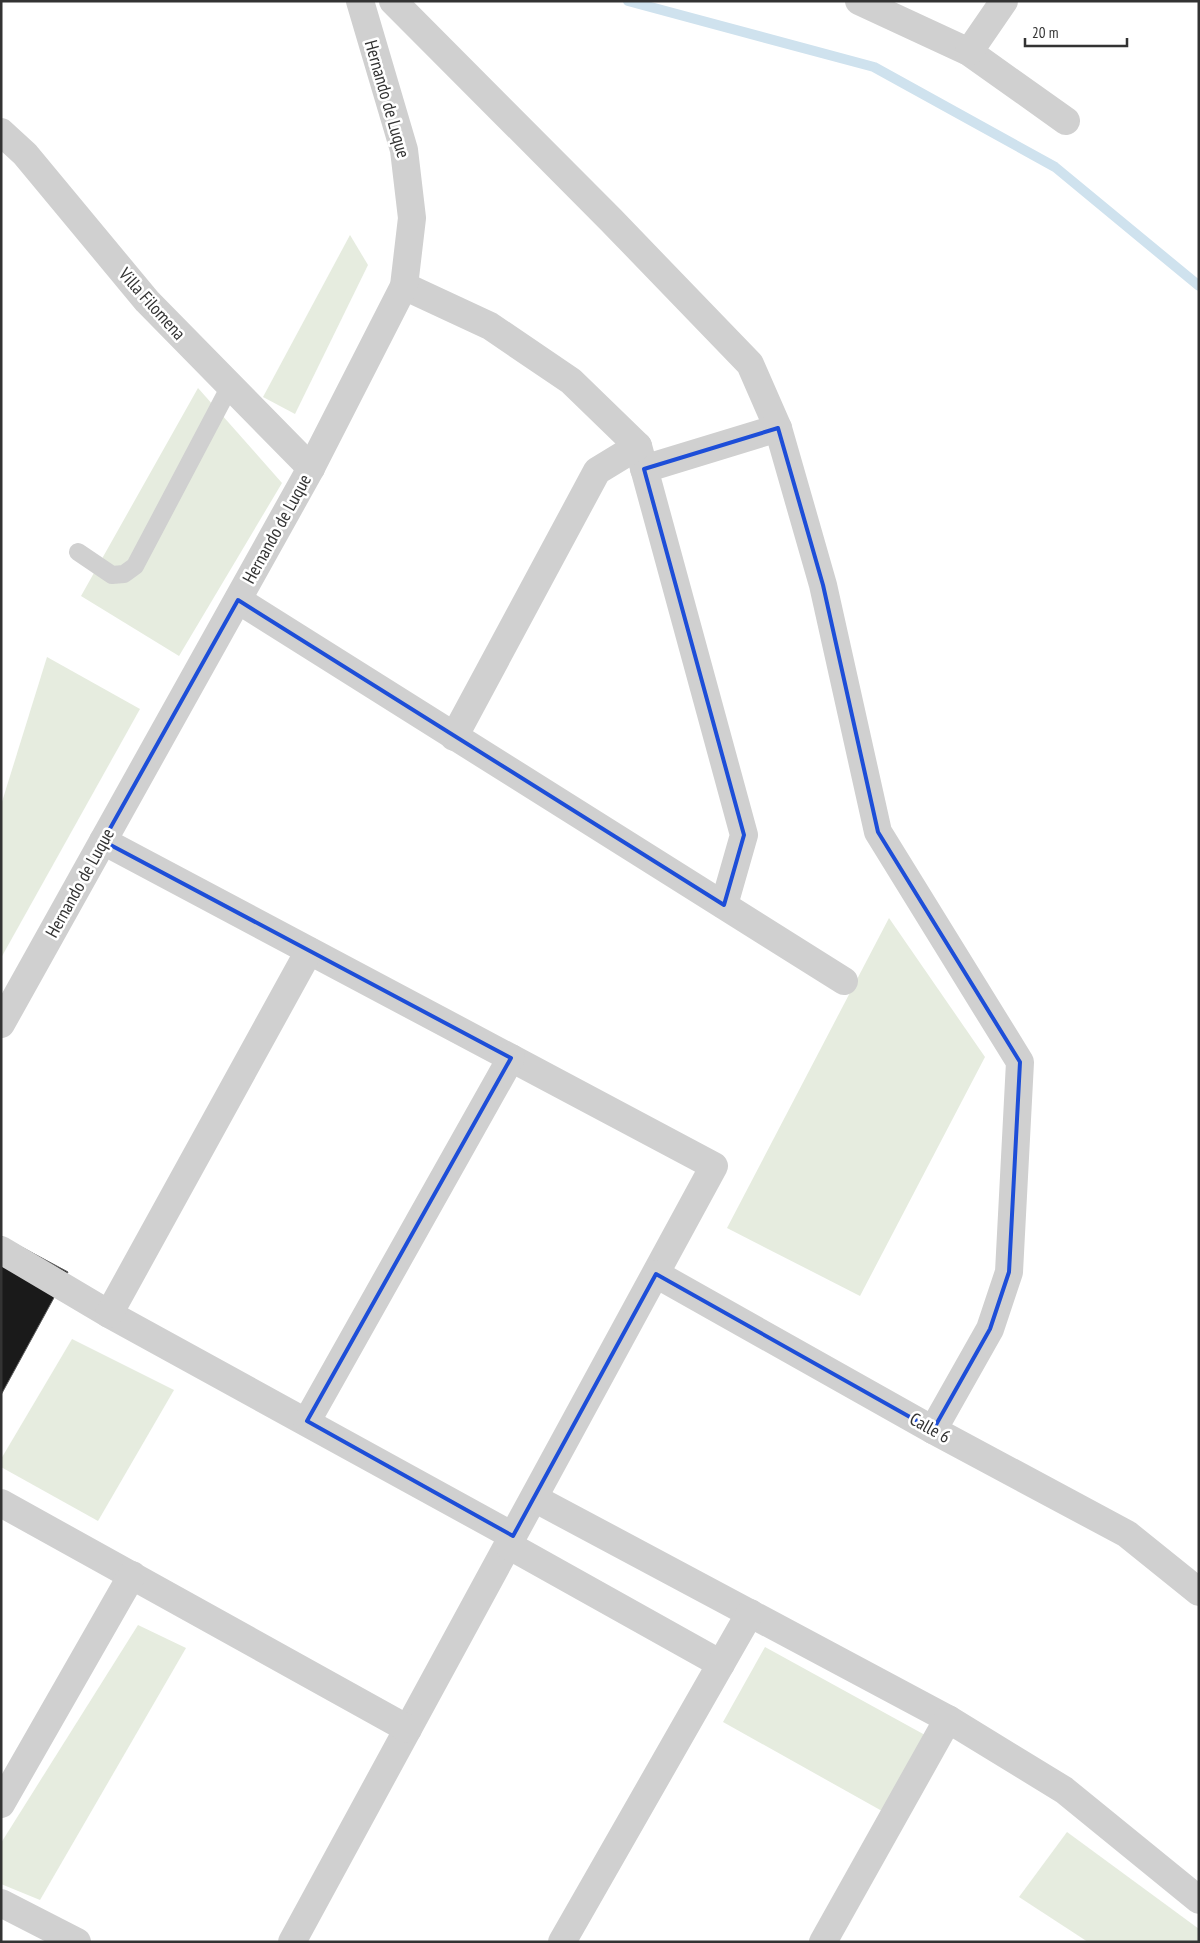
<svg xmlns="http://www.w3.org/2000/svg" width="1200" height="1943" font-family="'PT Sans Narrow',sans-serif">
<rect width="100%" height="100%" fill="#fff"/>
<!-- green -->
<g fill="#e6ecdf">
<polygon points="350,235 368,265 295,414 263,397"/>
<polygon points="198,388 282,483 179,656 81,596"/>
<polygon points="47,657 140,709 1,958 1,805"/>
<polygon points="889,918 985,1057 860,1296 727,1228"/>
<polygon points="72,1339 174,1390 98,1521 1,1467 1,1459"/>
<polygon points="138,1625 186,1648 40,1900 1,1884 1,1843"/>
<polygon points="765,1647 925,1735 882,1811 723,1722"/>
<polygon points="1067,1832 1199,1929 1199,1942 1088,1942 1019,1897"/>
</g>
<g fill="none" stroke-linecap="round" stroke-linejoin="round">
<!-- stream -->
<polyline stroke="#cfe2ee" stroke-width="10" points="628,1 874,67 1055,167 1199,286"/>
</g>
<!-- building -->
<polygon fill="#1a1a1a" stroke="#5f5f5f" points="1,1236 68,1272 1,1395"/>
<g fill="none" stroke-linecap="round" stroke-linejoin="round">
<!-- service -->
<polyline stroke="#d0d0d0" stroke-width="18" points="78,552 112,575 124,574 135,566 230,386"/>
<!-- minor -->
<g stroke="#d0d0d0" stroke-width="28">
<polyline points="393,1 611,220 750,364 778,428 823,585 878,832 1020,1062 1009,1272 990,1329 933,1430"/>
<polyline points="859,1 969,52 1066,121"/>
<polyline points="969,52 1004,1"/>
<polyline points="404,286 490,326 571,381 638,446 744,835 724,905"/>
<polyline points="644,469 778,428"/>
<polyline points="238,600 844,981"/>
<polyline points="454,737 597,471 638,446"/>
<polyline points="103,841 714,1166 292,1942"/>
<polyline points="1,1250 109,1314 513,1536"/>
<polyline points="656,1274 933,1430 1127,1534 1199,1592"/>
<polyline points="109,1314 309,951"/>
<polyline points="307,1421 511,1058"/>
<polyline points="534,1498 948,1719 1064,1790 1199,1900"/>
<polyline points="1,1503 408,1729"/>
<polyline points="508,1545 721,1664"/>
<polyline points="1,1804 132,1575"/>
<polyline points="1,1903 77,1942"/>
<polyline points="562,1942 750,1613"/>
<polyline points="823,1942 948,1719"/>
</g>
<!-- tertiary -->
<g stroke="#d0d0d0" stroke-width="28">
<polyline points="1,132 25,154 147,301 311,468"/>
<polyline points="1,1024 311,468 404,286 412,218 404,150 360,1"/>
</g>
</g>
<!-- marked area -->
<path fill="none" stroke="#1d4ed8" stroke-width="4" stroke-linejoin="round" d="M778,428L823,585L878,832L1020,1062L1009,1272L990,1329L933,1430L656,1274L513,1536L307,1421L511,1058L103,841L238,600L724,905L744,835L644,469Z"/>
<g text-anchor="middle" stroke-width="5" stroke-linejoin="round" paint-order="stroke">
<!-- street labels -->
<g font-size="18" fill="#333" stroke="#fff">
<text transform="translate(387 99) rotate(74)" y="6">Hernando de Luque</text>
<text transform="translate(152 304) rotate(48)" y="6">Villa Filomena</text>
<text transform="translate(277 529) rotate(-61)" y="6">Hernando de Luque</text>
<text transform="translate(80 883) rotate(-61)" y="6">Hernando de Luque</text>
<text transform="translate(930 1428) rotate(29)" y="6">Calle 6</text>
</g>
</g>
<!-- border -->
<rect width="1200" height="1943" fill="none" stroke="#333333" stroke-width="5"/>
<!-- scale -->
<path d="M1025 38v8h102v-8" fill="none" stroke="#333333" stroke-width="2.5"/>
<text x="1032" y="38" font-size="15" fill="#333333" stroke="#ffffff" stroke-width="4" paint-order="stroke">20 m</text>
</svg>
